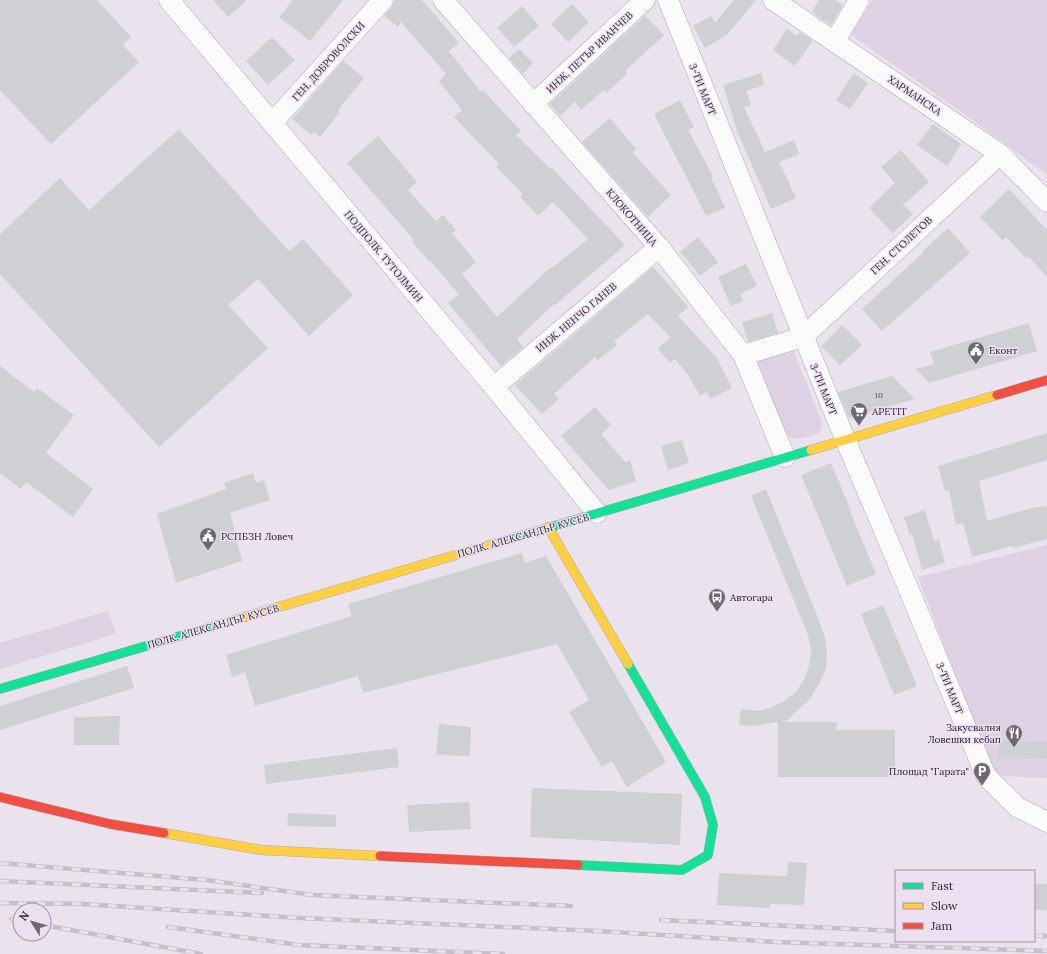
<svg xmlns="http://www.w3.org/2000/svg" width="1047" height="954" font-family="Lora,serif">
<rect width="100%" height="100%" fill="#eae3ed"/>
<!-- green -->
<g fill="#ded1e3">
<polygon points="872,0 1047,0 1047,175 970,118 851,35"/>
<path d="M792,347L821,420L822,427L819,433C807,436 794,444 786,433L756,359Z"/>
<polygon points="1047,545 1047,778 996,776 982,746 918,577"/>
<polygon points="108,611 116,634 0,669 0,643"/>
</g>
<!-- building -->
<g fill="#ced0d3">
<polygon points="0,0 97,0 131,37 123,45 139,62 51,144 0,90"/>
<polygon points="213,0 247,0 228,17"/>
<polygon points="293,0 343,0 310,41 279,17"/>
<polygon points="394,0 422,0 459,43 449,51 481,92 483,90 521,131 516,135 551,169 552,168 625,245 555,305 554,304 517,339 523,347 501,366 448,303 459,295 431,261 430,262 412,242 414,240 347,163 378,136 417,182 408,190 436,221 443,215 456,230 452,233 476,262 462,274 497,317 551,267 552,268 588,239 553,202 538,216 520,197 523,194 496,167 499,164 454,117 462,110 439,81 446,74 401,22 398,27 384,16 392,7"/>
<polygon points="734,0 756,0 727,35 705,48 693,26 711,16 715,23"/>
<polygon points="819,0 835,0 843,5 831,25 812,12"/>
<polygon points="572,4 589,22 568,42 551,24"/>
<polygon points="522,6 539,26 514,47 497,28"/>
<polygon points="645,16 664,35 625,71 627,74 606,93 604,90 581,110 575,102 560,116 550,104"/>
<polygon points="787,29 797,36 800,32 813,41 795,66 773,50"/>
<polygon points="272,37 295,60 268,85 246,61"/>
<polygon points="519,49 533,63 523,74 509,58"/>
<polygon points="343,61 364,78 338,110 340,112 320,137 314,132 311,135 292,119"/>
<polygon points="761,73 764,85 746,91 751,105 744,107 765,152 794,140 799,154 779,162 796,198 771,209 737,131 723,85"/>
<polygon points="854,73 868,83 850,109 836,100"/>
<polygon points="680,100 694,127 688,130 713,176 711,177 725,208 706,216 654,114"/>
<polygon points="610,118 636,149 632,152 671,195 648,217 582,142"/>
<polygon points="933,124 961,144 947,166 917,145"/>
<polygon points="179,129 289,251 303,239 353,295 309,336 258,279 228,305 268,348 159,447 0,274 0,234 60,178 89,210"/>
<polygon points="901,150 929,182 903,205 913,214 893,233 869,208 895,183 881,167"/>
<polygon points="1009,189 1047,230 1047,277 1028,256 1026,258 1006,237 1003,241 980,217"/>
<polygon points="948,228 970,253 882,331 862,309 924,252 923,251"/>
<polygon points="698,237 718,262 700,276 680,252"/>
<polygon points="746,264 757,286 740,294 743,301 731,306 718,277"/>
<polygon points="653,267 688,307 678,316 716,357 732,388 710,399 707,392 700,396 688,375 675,359 670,363 658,349 670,337 648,314 614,341 617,345 598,360 595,357 554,394 559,399 542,414 515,385"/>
<polygon points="772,313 778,333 748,342 742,322"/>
<polygon points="1029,323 1037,351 929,383 916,369 934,364 930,352"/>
<polygon points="842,325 862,345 840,365 821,346"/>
<polygon points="0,366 34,392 37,388 74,415 46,453 93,489 73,517 26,482 21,489 0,473"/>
<polygon points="892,376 915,399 849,418 838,392"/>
<polygon points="595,407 611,425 601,434 625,462 630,460 636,481 609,490 561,436"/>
<polygon points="1047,433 1047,460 979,481 987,521 1031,508 1047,506 1047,539 1013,548 1012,546 972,557 963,523 956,525 949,490 945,491 938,466"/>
<polygon points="682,440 689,463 668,470 661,446"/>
<polygon points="831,463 851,511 850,511 876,574 847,586 801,475"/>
<polygon points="253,473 256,483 264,480 270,500 230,513 242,561 176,583 157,514 226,489 224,483"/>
<polygon points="766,489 820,623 825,638 827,652 826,668 819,684 809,700 786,721 755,726 739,725 741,709 757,711 770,708 784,701 795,693 804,680 809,666 811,651 808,635 751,496"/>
<polygon points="925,510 934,541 939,540 945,563 922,570 912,534 910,535 904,517"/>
<polygon points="522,553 525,563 546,556 666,762 627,787 612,761 602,767 569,712 589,700 557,644 363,693 358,676 255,706 245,672 232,677 226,655 352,616 348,604"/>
<polygon points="883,605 917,686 894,695 861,614"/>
<polygon points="127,666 134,688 0,730 0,706"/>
<polygon points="120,716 119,745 74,745 74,717"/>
<polygon points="778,722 837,722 836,730 895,730 895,777 778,777"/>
<polygon points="439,724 471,727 470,756 436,755"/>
<polygon points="999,741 1047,742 1047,759 998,758"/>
<polygon points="397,748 399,767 266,784 264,765"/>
<polygon points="532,788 682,794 680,845 530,837"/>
<polygon points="469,802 471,829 409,832 407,805"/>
<polygon points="288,813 336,815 336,827 287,826"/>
<polygon points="788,862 807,863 804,905 770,904 770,908 717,905 719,873 787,876"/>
<rect x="1034" y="884" width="13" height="26"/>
</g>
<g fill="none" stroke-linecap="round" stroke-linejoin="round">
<!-- street casing -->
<g stroke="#afaab1" stroke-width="21">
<g id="street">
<polyline points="169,0 494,387 597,513"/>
<polyline points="443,0 659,247 743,355 785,457"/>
<polyline points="668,0 845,439 904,578 986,776 1017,807 1047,822"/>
<polyline points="773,0 1000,154 1047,202"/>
<polyline points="835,41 859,0"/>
<polyline points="533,104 645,0"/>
<polyline points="272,123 383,0"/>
<polyline points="743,355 803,337 1000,154"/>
<polyline points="494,387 659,247"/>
</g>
</g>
<!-- fast casing -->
<g stroke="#afaab1" stroke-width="10">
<g id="fast">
<polyline points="507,540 811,450"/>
<polyline points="0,689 221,624"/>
<polyline points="578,865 682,870 708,855 713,825 705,797 628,664"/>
</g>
</g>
<!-- slow casing -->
<g stroke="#afaab1" stroke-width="10">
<g id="slow">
<polyline points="811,450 997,395"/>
<polyline points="548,527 628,664"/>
<polyline points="221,624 507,540"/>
<polyline points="164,833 261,850 380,856"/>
</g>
</g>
<!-- jam casing -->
<g stroke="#afaab1" stroke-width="10">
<g id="jam">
<polyline points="997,395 1047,380"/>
<polyline points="0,797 110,824 164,833"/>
<polyline points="380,856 578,865"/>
</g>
</g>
<!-- street -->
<use href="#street" stroke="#fcfbfc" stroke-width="20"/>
<!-- fast -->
<use href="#fast" stroke="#16e098" stroke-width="9"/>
<!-- slow -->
<use href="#slow" stroke="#ffcf43" stroke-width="9"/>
<!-- jam -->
<use href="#jam" stroke="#f24e42" stroke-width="9"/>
<!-- rail casing -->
<g stroke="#c3c1c4" stroke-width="4.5">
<g id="rail">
<polyline points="0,863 206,880 312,895 571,906"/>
<polyline points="0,881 262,893"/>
<polyline points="0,903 83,904 299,918 597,931 775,942 1047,951"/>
<polyline points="11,919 20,921"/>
<polyline points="661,920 896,931"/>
<polyline points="44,925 201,954"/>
<polyline points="168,927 299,945 503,954"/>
<polyline points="1034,936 1047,936"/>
</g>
</g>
<!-- rail -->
<use href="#rail" stroke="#ecdff1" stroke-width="3" stroke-dasharray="9" stroke-linecap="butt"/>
</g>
<!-- icons -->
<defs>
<g id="civic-pin" transform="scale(0.9)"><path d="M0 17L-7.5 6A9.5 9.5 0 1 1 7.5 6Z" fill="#6e6971" stroke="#ecdff1"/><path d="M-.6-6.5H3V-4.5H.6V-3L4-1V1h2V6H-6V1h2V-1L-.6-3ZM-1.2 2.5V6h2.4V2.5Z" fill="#fff"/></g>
<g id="supermarket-pin" transform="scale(0.9)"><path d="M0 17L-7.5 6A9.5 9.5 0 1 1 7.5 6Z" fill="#6e6971" stroke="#ecdff1"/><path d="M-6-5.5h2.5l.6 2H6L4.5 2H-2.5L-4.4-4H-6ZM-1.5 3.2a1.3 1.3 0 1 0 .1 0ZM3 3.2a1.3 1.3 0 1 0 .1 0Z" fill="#fff"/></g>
<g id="bus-pin" transform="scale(0.9)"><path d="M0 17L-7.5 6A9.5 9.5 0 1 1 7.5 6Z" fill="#6e6971" stroke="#ecdff1"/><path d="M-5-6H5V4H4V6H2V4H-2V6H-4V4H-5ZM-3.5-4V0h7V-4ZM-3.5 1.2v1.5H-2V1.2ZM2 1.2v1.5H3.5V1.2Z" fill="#fff"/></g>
<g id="restaurant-pin" transform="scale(0.9)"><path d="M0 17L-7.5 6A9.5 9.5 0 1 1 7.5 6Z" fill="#6e6971" stroke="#ecdff1"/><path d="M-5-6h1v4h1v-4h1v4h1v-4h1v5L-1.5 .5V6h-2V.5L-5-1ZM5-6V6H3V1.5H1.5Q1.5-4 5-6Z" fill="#fff"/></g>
<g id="parking-pin" transform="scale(0.9)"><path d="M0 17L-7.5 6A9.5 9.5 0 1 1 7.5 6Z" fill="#6e6971" stroke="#ecdff1"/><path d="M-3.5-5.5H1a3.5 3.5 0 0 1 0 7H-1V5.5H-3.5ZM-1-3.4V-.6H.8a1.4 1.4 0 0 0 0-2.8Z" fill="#fff"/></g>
</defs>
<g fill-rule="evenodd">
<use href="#civic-pin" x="976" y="350"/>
<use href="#supermarket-pin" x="859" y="411"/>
<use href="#civic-pin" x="208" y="536"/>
<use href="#bus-pin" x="717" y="597"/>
<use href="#restaurant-pin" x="1014" y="733"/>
<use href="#parking-pin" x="982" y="771"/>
</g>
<g text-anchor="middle" stroke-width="3" stroke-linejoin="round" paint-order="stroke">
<!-- number labels -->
<g font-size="8" fill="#545157">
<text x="879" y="398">10</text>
</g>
<!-- street labels -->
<g font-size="10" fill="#2c272e" stroke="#ecdff1">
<text transform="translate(589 52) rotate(-43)" y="4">ИНЖ. ПЕТЪР ИВАНЧЕВ</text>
<text transform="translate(328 61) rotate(-48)" y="4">ГЕН. ДОБРОВОЛСКИ</text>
<text transform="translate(703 89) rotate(68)" y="4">3-ТИ МАРТ</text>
<text transform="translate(915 95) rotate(34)" y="4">ХАРМАНСКА</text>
<text transform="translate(632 217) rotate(49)" y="4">КЛОКОТНИЦА</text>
<text transform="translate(901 245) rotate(-43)" y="4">ГЕН. СТОЛЕТОВ</text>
<text transform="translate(384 256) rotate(50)" y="4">ПОДПОЛК. ТУТОЛМИН</text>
<text transform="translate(576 317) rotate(-40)" y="4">ИНЖ. НЕНЧО ГАНЕВ</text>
<text transform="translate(824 389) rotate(68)" y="4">3-ТИ МАРТ</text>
<text transform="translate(523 535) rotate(-16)" y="4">ПОЛК. АЛЕКСАНДЪР КУСЕВ</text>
<text transform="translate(213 626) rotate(-16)" y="4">ПОЛК. АЛЕКСАНДЪР КУСЕВ</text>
<text transform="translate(950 688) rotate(68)" y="4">3-ТИ МАРТ</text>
</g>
<!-- poi labels -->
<g font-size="10" fill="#2c272e" stroke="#ecdff1" text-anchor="start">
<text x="989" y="354">Еконт</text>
<text x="872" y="415">APETIT</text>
<text x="221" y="540">РСПБЗН Ловеч</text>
<text x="730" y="601">Автогара</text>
<text x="1001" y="731" text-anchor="end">Закусвалня<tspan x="1001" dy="12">Ловешки кебап</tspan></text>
<text x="969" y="775" text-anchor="end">Площад "Гарата"</text>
</g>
</g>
<!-- legend -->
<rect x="895" y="870" width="140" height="72" fill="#ecdff1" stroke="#9f95a3"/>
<rect x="903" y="883" width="20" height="6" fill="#16e098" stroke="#9f95a3"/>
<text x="931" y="890" font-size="12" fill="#2c272e">Fast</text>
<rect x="903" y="903" width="20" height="6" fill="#ffcf43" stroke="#9f95a3"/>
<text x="931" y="910" font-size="12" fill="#2c272e">Slow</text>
<rect x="903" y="923" width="20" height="6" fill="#f24e42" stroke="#9f95a3"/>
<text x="931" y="930" font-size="12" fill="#2c272e">Jam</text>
<!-- north arrow -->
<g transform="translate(32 922) rotate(307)"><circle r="19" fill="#ecdff1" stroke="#9f95a3"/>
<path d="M0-3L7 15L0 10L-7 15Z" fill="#6e6971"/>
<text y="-6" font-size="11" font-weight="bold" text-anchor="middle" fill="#2c272e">N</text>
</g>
</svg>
